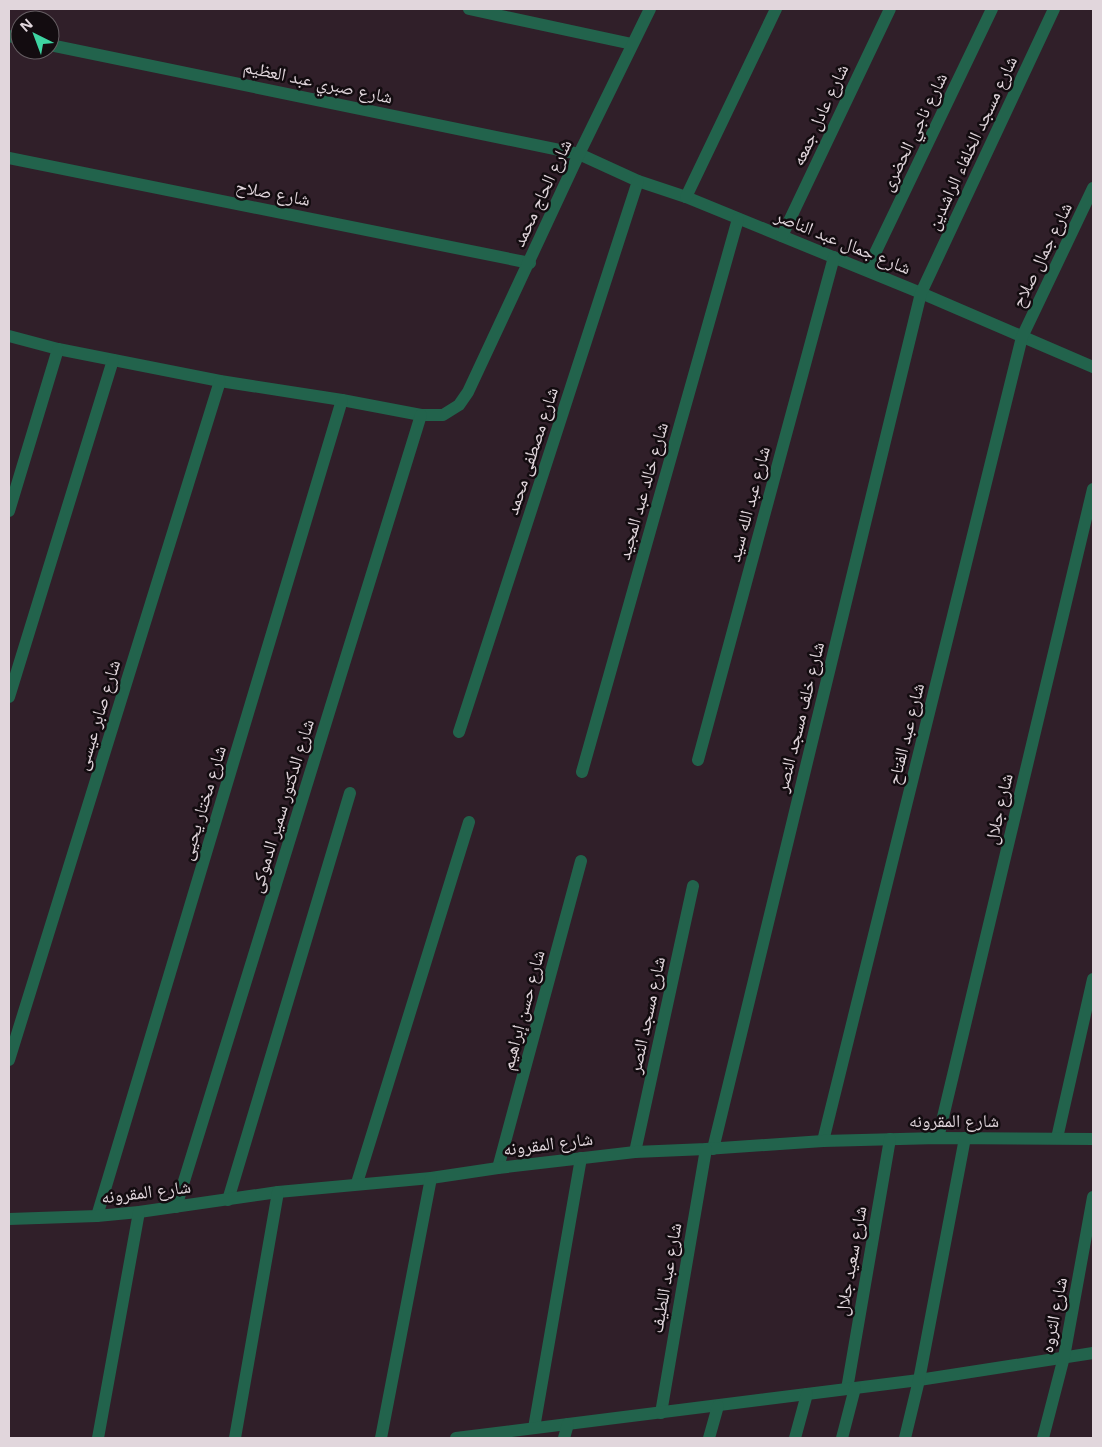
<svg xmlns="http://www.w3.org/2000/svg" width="1102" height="1447" font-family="'Noto Sans','Noto Naskh Arabic',sans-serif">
<rect width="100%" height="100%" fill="#301f29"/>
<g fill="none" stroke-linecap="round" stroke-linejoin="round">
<!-- minor -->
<g stroke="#22634c" stroke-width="12">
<polyline points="469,9 632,44"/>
<polyline points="9,36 20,39"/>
<polyline points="50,45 579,154 638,181 686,197 921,293 1093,367"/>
<polyline points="9,158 530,263"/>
<polyline points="686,197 776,9"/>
<polyline points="782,236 890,9"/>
<polyline points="867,270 992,9"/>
<polyline points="9,336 58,349 220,381 342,400 421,415 443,415 459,405 468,392 579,154 650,9"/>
<polyline points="9,511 58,349"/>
<polyline points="9,697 113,360"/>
<polyline points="459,732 638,181"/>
<polyline points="698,760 834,257"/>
<polyline points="582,772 738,219"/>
<polyline points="9,1060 220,381"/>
<polyline points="938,1138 1093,489"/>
<polyline points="1057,1138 1093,979"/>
<polyline points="823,1141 1022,337 1093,188"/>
<polyline points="713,1149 921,293 1054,9"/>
<polyline points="635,1152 693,886"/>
<polyline points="498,1168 581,861"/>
<polyline points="357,1183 469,822"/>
<polyline points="228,1200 350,793"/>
<polyline points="176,1207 421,415"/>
<polyline points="97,1216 342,400"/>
<polyline points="9,1219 97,1216 139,1212 278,1192 431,1178 498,1168 635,1152 706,1149 823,1141 938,1138 1093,1139"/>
<polyline points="847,1389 890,1139"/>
<polyline points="661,1413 706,1149"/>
<polyline points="534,1428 581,1158"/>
<polyline points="98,1438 139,1212"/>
<polyline points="235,1438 278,1192"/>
<polyline points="381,1438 431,1178"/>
<polyline points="456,1438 919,1380 1093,1353"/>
<polyline points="564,1438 568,1424"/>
<polyline points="709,1438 718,1406"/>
<polyline points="795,1438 807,1394"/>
<polyline points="842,1438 855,1388"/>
<polyline points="905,1438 919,1380 965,1138"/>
<polyline points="1043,1438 1064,1357 1093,1197"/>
</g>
</g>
<g text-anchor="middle" stroke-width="5" stroke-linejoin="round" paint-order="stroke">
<!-- street labels -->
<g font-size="18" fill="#e1d6dc" stroke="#130c10">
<text transform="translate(318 82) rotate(12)" y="6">شارع صبري عبد العظيم</text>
<text transform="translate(820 115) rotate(-65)" y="6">شارع عادل جمعه</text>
<text transform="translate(914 132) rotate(-64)" y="6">شارع ناجي الحضرى</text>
<text transform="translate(972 143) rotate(-65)" y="6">شارع مسجد الخلفاء الراشدين</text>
<text transform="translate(273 193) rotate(11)" y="6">شارع صلاح</text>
<text transform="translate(542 193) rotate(-65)" y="6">شارع الحاج محمد</text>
<text transform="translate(843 242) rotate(22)" y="6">شارع جمال عبد الناصر</text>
<text transform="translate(1042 255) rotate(-64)" y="6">شارع جمال صلاح</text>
<text transform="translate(532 451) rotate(-72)" y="6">شارع مصطفى محمد</text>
<text transform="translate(643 491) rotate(-74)" y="6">شارع خالد عبد المجيد</text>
<text transform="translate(749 504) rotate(-75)" y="6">شارع عبد الله سيد</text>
<text transform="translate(98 715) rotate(-73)" y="6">شارع صابر عيسى</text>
<text transform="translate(800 717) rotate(-76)" y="6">شارع خلف مسجد النصر</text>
<text transform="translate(906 734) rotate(-76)" y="6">شارع عبد الفتاح</text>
<text transform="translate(203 803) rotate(-73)" y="6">شارع مختار يحيى</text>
<text transform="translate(282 806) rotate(-73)" y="6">شارع الدكتور سمير الدموكى</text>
<text transform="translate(999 809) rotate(-77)" y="6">شارع جلال</text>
<text transform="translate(523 1010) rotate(-75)" y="6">شارع حسن إبراهيم</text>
<text transform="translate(647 1015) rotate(-78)" y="6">شارع مسجد النصر</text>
<text x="954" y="1127">شارع المقرونه</text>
<text transform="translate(548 1144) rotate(-7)" y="6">شارع المقرونه</text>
<text transform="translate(146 1192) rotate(-7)" y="6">شارع المقرونه</text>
<text transform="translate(851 1261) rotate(-80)" y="6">شارع سعيد جلال</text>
<text transform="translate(666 1278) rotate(-80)" y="6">شارع عبد اللطيف</text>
<text transform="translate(1054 1315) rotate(-79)" y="6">شارع الثروه</text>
</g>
</g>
<!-- border -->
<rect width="1102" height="1447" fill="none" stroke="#e1d6dc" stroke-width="20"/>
<!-- north arrow -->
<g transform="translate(35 35) rotate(318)"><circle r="24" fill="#130c10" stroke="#655d62"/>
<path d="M0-4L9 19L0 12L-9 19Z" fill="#3ed4a2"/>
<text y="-8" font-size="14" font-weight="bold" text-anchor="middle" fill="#e1d6dc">N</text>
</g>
</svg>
